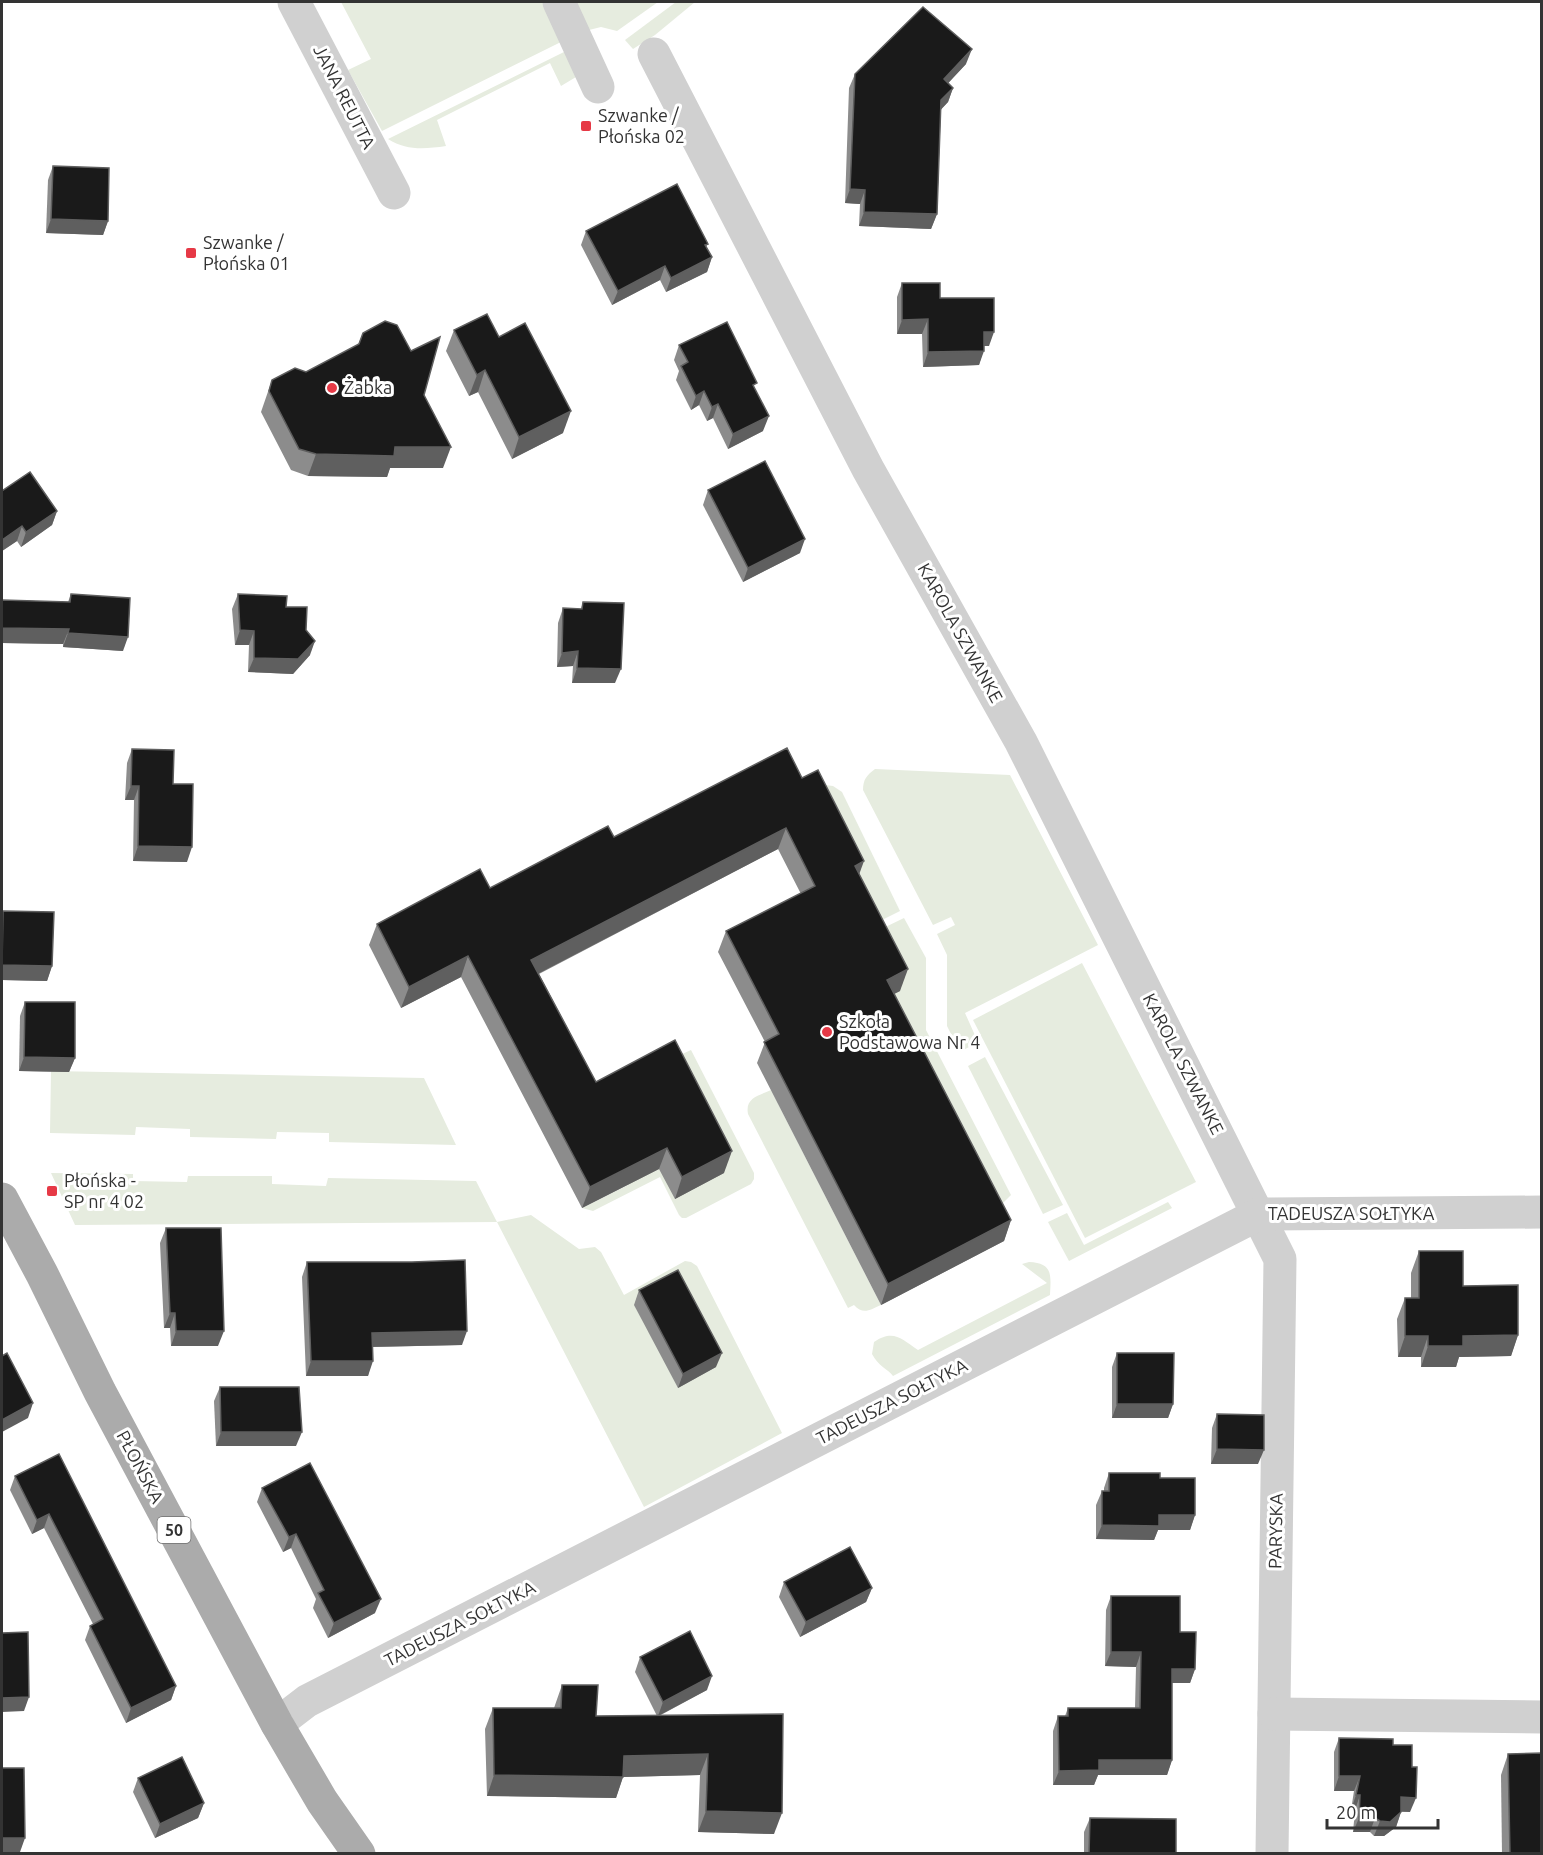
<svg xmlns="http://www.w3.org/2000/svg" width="1543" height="1855" font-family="Ubuntu,sans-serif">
<rect width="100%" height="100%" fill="#fff"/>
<!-- green -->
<g fill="#e6ecdf">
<polygon points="341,2 549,2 567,39 382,131 348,70 371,59"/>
<polygon points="571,2 658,2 617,31 601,27 585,31"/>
<polygon points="676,2 695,2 655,35 633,49 625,40"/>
<path d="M570,49L576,77L561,86L550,63L437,120L446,146C425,149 407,151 388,139Z"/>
<path d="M875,769L1010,775L1098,945L965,1013L978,1042L960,1052L947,1026V955L937,934L955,925L951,917L933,925L863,790C863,779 867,775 875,769Z"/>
<polygon points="825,785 833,786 842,792 900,911 868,927"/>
<polygon points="904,918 926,958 926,1030 1011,1195 990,1216 880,1001 871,934"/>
<polygon points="1082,963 1196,1182 1085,1238 973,1020"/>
<polygon points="691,1050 754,1173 754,1179 751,1184 686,1218 682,1218 679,1215 660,1177 593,1211 582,1208 628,1185 667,1061"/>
<polygon points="985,1057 1063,1205 1043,1214 968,1066"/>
<polygon points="51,1071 424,1078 456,1145 329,1142 329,1133 277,1132 276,1139 190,1137 190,1129 136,1127 135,1135 50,1133"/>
<path d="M771,1090L881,1305C870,1310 863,1315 854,1305L848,1308L748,1114C745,1098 758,1096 771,1090Z"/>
<polygon points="51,1173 133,1174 133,1181 187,1182 188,1176 272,1176 272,1184 326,1186 328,1178 476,1181 497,1222 531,1215 579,1249 595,1247 601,1252 624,1295 685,1261 691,1262 697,1266 782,1433 644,1507 497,1222 75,1225"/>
<polygon points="1168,1202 1172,1208 1069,1261 1048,1222 1067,1213 1084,1245"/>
<path d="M1029,1262C1053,1263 1051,1275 1050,1295L893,1376C888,1369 878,1366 872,1354L874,1342C894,1329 901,1339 918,1350L1047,1283L1022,1264Z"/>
</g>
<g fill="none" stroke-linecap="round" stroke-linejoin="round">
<!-- minor -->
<g stroke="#d0d0d0" stroke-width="33">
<polyline points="294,2 394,193"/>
<polyline points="559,2 598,87"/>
<polyline points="654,54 868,469 1021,742 1280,1259 1272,1854"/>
<polyline points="1274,1714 1542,1717"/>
<polyline points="277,1724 307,1701 1259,1214 1542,1212"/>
</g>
<!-- major -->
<polyline stroke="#ababab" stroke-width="33" points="2,1199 42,1274 100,1392 277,1724 322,1801 359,1854"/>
</g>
<!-- wall -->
<g fill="#8c8c8c">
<polygon points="966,64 948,83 953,88 948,102 941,109 937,214 931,229 859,226 860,204 845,203 849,88 855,74"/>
<polygon points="53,166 108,221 103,235 46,233 48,180"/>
<polygon points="586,231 708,244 706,247 712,257 707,272 666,292 660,280 612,305 581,245"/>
<polygon points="902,283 940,298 989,346 984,346 979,365 923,367 922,334 897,334 897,297"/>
<polygon points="454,330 499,337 563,433 512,459 478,392 469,396 446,351"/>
<polygon points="363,333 424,395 443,468 390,468 387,477 308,476 291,470 261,412 272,380 306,372 358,345"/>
<polygon points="679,345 755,390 763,431 728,449 713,418 707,421 699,405 691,410 676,380 679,371 674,360"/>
<polygon points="708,490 800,553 743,582 703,505"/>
<polygon points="2,491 57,511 52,525 21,547 17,541 2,551"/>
<polygon points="71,594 123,651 63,647 63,644 2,643 2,600 68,602"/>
<polygon points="238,594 286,607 310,655 293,674 248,672 249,645 235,645 232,609"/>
<polygon points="583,602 615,683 572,683 573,666 557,667 558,623 563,608 581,609"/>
<polygon points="132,749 173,784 187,862 133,861 134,800 125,800 127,763"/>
<polygon points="802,778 859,875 900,991 894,994 1011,1220 1004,1241 881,1305 757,1063 765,1042 718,952 726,931 801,894 778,849 539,974 596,1082 724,1173 675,1199 659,1169 582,1208 461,977 401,1008 369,945 377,924 490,888 614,837"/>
<polygon points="3,911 52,966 47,981 2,980 2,916"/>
<polygon points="25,1002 75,1058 69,1072 19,1071 20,1016"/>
<polygon points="166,1228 218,1346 171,1346 170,1328 164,1328 160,1243"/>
<polygon points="1419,1251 1463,1286 1518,1335 1511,1356 1459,1357 1456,1367 1421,1367 1421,1357 1398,1357 1397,1319 1405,1298 1411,1298 1411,1273"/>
<polygon points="307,1262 462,1345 373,1347 368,1376 306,1376 302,1277"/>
<polygon points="639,1290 716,1367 678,1388 634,1305"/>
<polygon points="1117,1353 1173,1404 1168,1418 1112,1418 1112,1367"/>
<polygon points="220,1387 296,1446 216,1446 214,1401"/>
<polygon points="1217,1414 1258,1464 1211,1464 1212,1428"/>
<polygon points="59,1454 176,1686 171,1700 126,1723 85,1640 90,1626 93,1624 44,1528 32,1534 10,1490 15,1476"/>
<polygon points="1109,1473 1160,1478 1195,1515 1190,1530 1158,1530 1154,1540 1096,1539 1096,1505 1102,1491 1104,1491 1104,1488"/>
<polygon points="262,1488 375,1613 328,1638 313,1608 316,1599 291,1548 283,1552 257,1502"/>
<polygon points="784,1582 872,1588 866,1602 800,1637 779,1597"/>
<polygon points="1111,1596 1180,1632 1195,1669 1190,1683 1172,1683 1172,1760 1167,1775 1098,1775 1094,1785 1053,1785 1053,1731 1058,1716 1065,1716 1068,1708 1135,1708 1136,1667 1105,1666 1106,1610"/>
<polygon points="640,1657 707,1690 659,1716 783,1714 774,1834 698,1832 700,1775 623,1777 616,1798 487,1796 485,1729 493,1708 554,1708 562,1685 596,1716 657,1716 635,1672"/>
<polygon points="1339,1738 1393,1745 1410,1812 1401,1812 1396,1827 1384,1836 1374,1836 1370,1832 1353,1832 1355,1810 1351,1810 1354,1791 1334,1791 1334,1752"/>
<polygon points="1508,1754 1542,1854 1502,1854 1501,1775"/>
<polygon points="138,1778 204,1803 198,1818 155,1838 133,1792"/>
<polygon points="1090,1818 1176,1854 1084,1854 1084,1832"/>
</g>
<!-- shaded-wall -->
<g fill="#5f5f5f">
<polygon points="972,49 966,64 939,93 944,79"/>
<polygon points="953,88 948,102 936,115 941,100"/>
<polygon points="850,189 865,190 860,204 845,203"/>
<polygon points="864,212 937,214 931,229 859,226"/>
<polygon points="51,219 108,221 103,235 46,233"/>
<polygon points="712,257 707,272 666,292 671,278"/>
<polygon points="665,266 660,280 612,305 618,291"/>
<polygon points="928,319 922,334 897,334 902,320"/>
<polygon points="984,332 994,332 989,346 979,346"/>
<polygon points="984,351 979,365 923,367 928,352"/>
<polygon points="485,370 478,392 469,396 477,375"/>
<polygon points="704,391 699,405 691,410 696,396"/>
<polygon points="718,404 713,418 707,421 712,407"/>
<polygon points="571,411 563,433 512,459 519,437"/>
<polygon points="769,416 763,431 728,449 733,434"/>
<polygon points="395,447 451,447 443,468 390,468 387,477 308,476 316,454"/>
<polygon points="57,511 52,525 21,547 26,532"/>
<polygon points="22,526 17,541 2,551 2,540"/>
<polygon points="805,539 800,553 743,582 748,568"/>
<polygon points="2,628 69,629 63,644 2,643"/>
<polygon points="240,630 254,631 249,645 235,645"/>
<polygon points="68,633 128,637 123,651 63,647"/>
<polygon points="315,641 310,655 293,674 248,672 254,658"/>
<polygon points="578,651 573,666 557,667 562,653"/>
<polygon points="577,668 621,669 615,683 572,683"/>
<polygon points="131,786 139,786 134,800 125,800"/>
<polygon points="786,828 778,849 524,981 531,960"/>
<polygon points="138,846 192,847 187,862 133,861"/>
<polygon points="864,861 856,883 855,866"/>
<polygon points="468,956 461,977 401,1008 409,987"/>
<polygon points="2,965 52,966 47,981 2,980"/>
<polygon points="908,969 900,991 880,1001 887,980"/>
<polygon points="24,1057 75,1058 69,1072 19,1071"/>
<polygon points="667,1148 659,1169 582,1208 590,1187"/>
<polygon points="732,1151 724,1173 675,1199 682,1177"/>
<polygon points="1011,1220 1004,1241 881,1305 888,1284"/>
<polygon points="170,1313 175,1313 170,1328 164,1328"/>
<polygon points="176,1331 224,1331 218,1346 171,1346"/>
<polygon points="467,1331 462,1345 367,1347 372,1333"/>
<polygon points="1518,1335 1511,1356 1459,1357 1456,1367 1421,1367 1428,1346 1463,1336"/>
<polygon points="1405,1336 1428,1336 1421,1357 1398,1357"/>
<polygon points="722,1353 716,1367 678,1388 683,1374"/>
<polygon points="311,1361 373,1361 368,1376 306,1376"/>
<polygon points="33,1403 28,1418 2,1432 2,1420"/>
<polygon points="1117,1404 1173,1404 1168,1418 1112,1418"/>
<polygon points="221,1432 302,1432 296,1446 216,1446"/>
<polygon points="1217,1449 1264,1450 1258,1464 1211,1464"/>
<polygon points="49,1514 44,1528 32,1534 37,1520"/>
<polygon points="1159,1515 1195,1515 1190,1530 1158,1530 1154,1540 1096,1539 1102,1525"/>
<polygon points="296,1534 291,1548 283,1552 289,1537"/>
<polygon points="872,1588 866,1602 800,1637 806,1622"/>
<polygon points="381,1599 375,1613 328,1638 334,1623"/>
<polygon points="1111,1652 1141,1652 1136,1667 1105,1666"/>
<polygon points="1172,1669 1195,1669 1190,1683 1167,1683"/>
<polygon points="712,1676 707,1690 658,1716 663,1702"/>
<polygon points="176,1686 171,1700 126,1723 131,1708"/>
<polygon points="29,1697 24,1711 2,1712 2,1698"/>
<polygon points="708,1754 700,1775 623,1777 616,1798 487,1796 494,1775 624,1756"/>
<polygon points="1099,1760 1172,1760 1167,1775 1098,1775 1094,1785 1053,1785 1059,1771"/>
<polygon points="1339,1776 1360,1776 1354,1791 1334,1791"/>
<polygon points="1356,1795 1360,1795 1355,1810 1351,1810"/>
<polygon points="1401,1797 1416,1798 1410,1812 1396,1811"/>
<polygon points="204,1803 198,1818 155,1838 160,1824"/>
<polygon points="706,1811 782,1813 774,1834 698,1832"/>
<polygon points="1401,1812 1396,1827 1384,1836 1374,1836 1380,1821"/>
<polygon points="1359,1818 1375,1818 1370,1832 1353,1832"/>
<polygon points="2,1838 25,1838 20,1852 2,1853"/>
</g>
<!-- building -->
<g fill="#1a1a1a" stroke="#5f5f5f" stroke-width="1.5">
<polygon points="923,7 972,49 944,79 953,88 941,100 937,214 864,212 865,190 850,189 855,74"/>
<polygon points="53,166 109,168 108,221 51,219"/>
<polygon points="677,184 708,244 705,245 712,257 671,278 665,266 618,291 586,231"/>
<polygon points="902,283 940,283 940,298 994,298 994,332 984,332 984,351 928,352 928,319 902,320"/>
<polygon points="487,314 499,337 525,323 571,411 519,437 485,370 477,375 454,330"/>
<polygon points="385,321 397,325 411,351 440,337 424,395 451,447 395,447 394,456 316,454 299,449 269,391 272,380 295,368 306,372 359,344 363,333"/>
<polygon points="727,322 757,383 753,385 769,416 733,434 718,404 712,407 704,391 696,396 681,366 688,362 679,345"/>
<polygon points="765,461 805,539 748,568 708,490"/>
<polygon points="30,472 57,511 26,532 22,526 2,540 2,491"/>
<polygon points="71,594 130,598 128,637 68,633 69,629 2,628 2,600 70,602"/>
<polygon points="238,594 287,596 286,607 307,607 306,630 315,641 298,659 254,658 254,631 240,630"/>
<polygon points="583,602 624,603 621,669 577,668 578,651 562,653 563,608 582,609"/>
<polygon points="787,748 802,778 818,770 864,861 855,866 908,969 887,980 1011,1220 888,1284 764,1042 779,1034 726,931 815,886 786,828 531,960 596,1082 675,1040 732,1151 682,1177 667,1148 590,1187 468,956 409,987 377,924 480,869 490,888 608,826 614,837"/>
<polygon points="132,749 174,750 173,784 193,784 192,847 138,846 139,786 131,786"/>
<polygon points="3,911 54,912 52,966 2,965"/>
<polygon points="25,1002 75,1002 75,1058 24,1057"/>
<polygon points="166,1228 221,1228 224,1331 176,1331 175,1313 170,1313"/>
<polygon points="1419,1251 1463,1251 1463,1286 1518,1285 1518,1335 1463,1336 1463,1346 1428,1346 1428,1336 1405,1336 1405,1298 1419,1298"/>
<polygon points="465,1260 467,1331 372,1333 373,1361 311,1361 307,1262 412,1262"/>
<polygon points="678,1270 722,1353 683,1374 639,1290"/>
<polygon points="7,1353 33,1403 2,1420 2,1356"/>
<polygon points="1117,1353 1174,1353 1173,1404 1117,1404"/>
<polygon points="220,1387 299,1387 302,1432 221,1432"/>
<polygon points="1217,1414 1264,1415 1264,1450 1217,1449"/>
<polygon points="59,1454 176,1686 131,1708 90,1626 103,1619 49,1514 37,1520 15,1476"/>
<polygon points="310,1463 381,1599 334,1623 318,1593 324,1590 296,1534 289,1537 262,1488"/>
<polygon points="1109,1473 1160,1473 1160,1478 1195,1478 1195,1515 1159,1515 1159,1526 1102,1525 1102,1491 1109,1491"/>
<polygon points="850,1547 872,1588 806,1622 784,1582"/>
<polygon points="1111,1596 1180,1596 1180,1632 1196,1632 1195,1669 1172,1669 1172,1760 1099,1760 1099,1770 1059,1771 1058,1716 1068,1716 1068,1708 1140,1708 1141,1652 1111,1652"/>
<polygon points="690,1631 712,1676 663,1702 640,1657"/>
<polygon points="28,1632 29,1697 2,1698 2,1633"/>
<polygon points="562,1685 598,1685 596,1716 783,1714 782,1813 706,1811 708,1754 624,1756 623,1777 494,1775 493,1708 561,1708"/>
<polygon points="1339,1738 1393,1739 1393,1745 1412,1745 1412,1767 1417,1767 1416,1798 1401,1797 1401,1812 1390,1822 1380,1821 1375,1818 1359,1818 1360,1795 1356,1795 1360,1776 1339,1776"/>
<polygon points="1542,1753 1542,1854 1510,1854 1508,1754"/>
<polygon points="182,1757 204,1803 160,1824 138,1778"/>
<polygon points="2,1768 24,1768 25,1838 2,1838"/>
<polygon points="1090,1818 1176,1819 1176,1854 1089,1854"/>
</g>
<!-- markers -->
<g fill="#e63946" stroke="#fff" stroke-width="2">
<rect x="580" y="120" width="12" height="12" rx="3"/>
<rect x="185" y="247" width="12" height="12" rx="3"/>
<circle cx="332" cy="388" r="6"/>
<circle cx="827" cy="1032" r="6"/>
<rect x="46" y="1185" width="12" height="12" rx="3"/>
</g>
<g text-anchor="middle" stroke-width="6" stroke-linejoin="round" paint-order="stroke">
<!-- shield labels -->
<rect fill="#fff" stroke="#707070" stroke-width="1.5" x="157.5" y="1517" width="33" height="26" rx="4.5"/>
<g font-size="16" font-weight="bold" fill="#333">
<text x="174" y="1536">50</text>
</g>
<!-- street labels -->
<g font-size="18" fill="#333" stroke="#fff">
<text transform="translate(344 97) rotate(63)" y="6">JANA REUTTA</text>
<text transform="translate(960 633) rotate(61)" y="6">KAROLA SZWANKE</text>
<text transform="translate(1183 1064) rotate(63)" y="6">KAROLA SZWANKE</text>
<text x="1351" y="1220">TADEUSZA SOŁTYKA</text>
<text transform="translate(892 1402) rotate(-27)" y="6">TADEUSZA SOŁTYKA</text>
<text transform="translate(140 1467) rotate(62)" y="6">PŁOŃSKA</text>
<text transform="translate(1276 1531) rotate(-89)" y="6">PARYSKA</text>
<text transform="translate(460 1624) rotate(-27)" y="6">TADEUSZA SOŁTYKA</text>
</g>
<!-- poi labels -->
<g font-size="18" fill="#333" stroke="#fff" text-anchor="start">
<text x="598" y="122">Szwanke /<tspan x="598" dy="21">Płońska 02</tspan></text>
<text x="203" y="249">Szwanke /<tspan x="203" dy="21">Płońska 01</tspan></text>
<text x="344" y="394">Żabka</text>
<text x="839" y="1028">Szkoła<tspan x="839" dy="21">Podstawowa Nr 4</tspan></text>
<text x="64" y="1187">Płońska -<tspan x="64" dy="21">SP nr 4 02</tspan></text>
</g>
</g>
<!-- border -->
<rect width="1543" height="1855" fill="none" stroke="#333333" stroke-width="6"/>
<!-- scale -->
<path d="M1327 1819v9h111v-9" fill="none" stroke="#333333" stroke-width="3"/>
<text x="1336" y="1819" font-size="18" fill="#333333" stroke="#ffffff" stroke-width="4.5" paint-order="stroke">20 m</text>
</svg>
